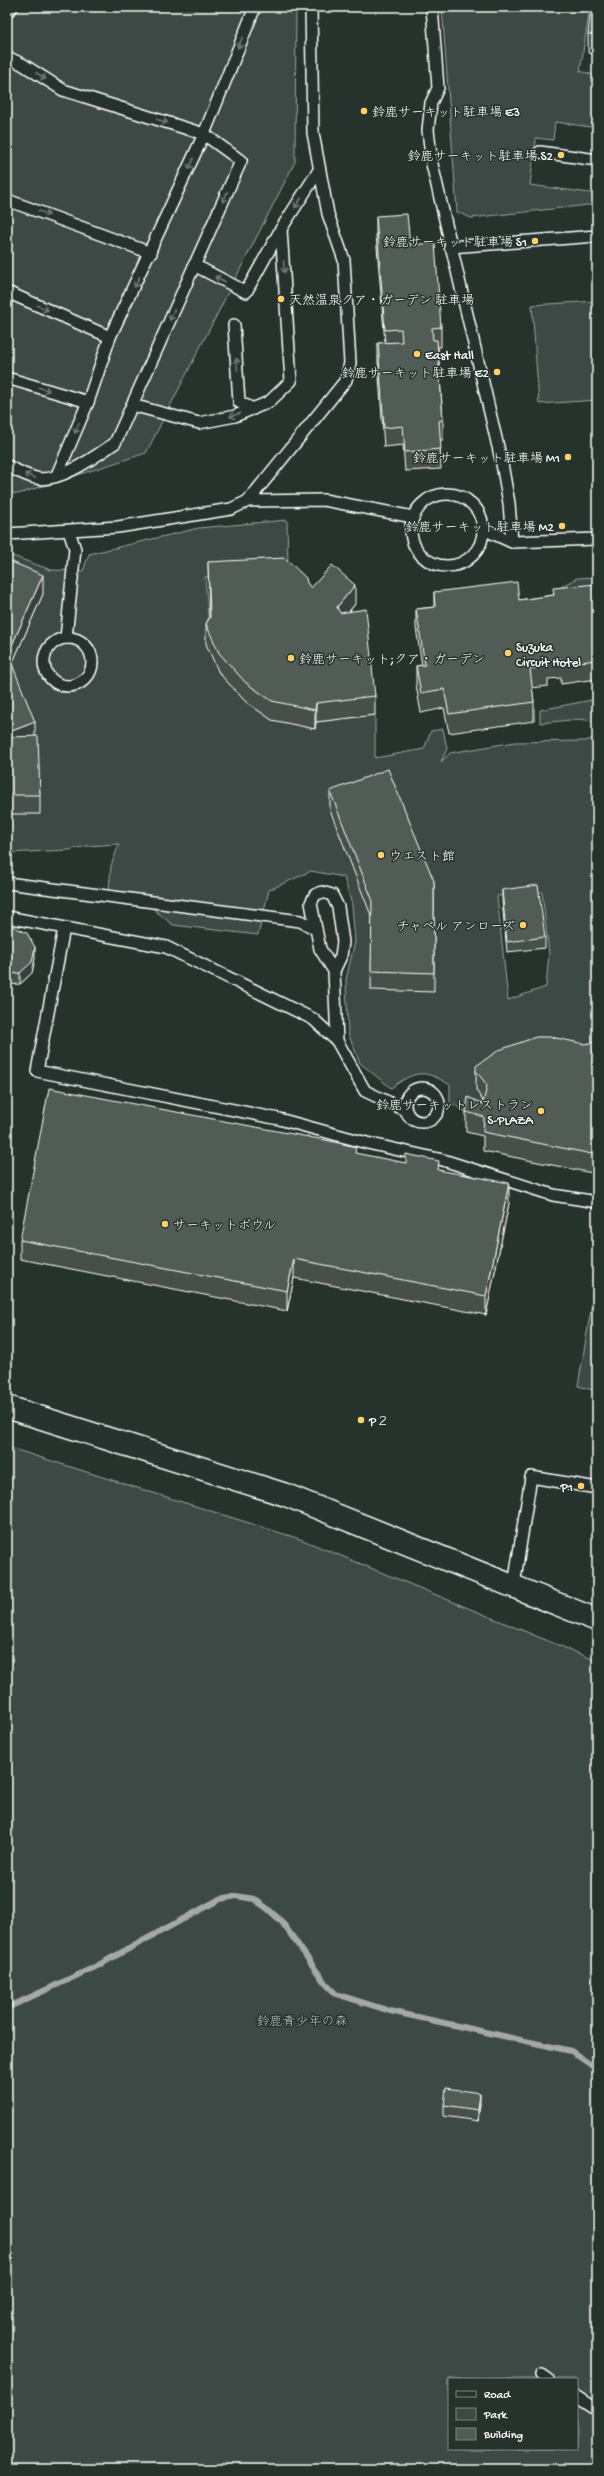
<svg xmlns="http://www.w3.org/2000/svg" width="604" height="2476" font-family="'Gochi Hand','Klee One',sans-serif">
<rect width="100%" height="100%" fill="#26332d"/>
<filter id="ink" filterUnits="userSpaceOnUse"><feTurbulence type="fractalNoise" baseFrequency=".025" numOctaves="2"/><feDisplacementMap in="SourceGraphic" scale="8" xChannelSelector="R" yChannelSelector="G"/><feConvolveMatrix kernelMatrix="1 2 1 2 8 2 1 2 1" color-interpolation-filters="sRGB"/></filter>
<g filter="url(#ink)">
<!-- green -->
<g fill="#3e4944" stroke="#9ea4a2" fill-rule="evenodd">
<polygon points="7,7 296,7 295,162 146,453 18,494 7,492"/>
<polygon points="442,7 590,7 580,71 597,76 597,100 591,127 555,122 553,140 536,138 530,185 597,194 597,204 471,218 457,212"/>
<polygon points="597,301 597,400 539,404 532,305"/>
<path d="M287,520L288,566L205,577L210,637L219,673L246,702L272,720L316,722L375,715V758L424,749L431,731L443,729L447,749L441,762L450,753L515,742L585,741L597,737V1058L595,1062L476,1090L487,1105L483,1123L450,1102V1085C424,1069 416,1070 391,1088L360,1063L348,1033L346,979L355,942L352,905L344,877L311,871L269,890L258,935L173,925L141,899L109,890L111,866L119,844L87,846L69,850L7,853V554L51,570L83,571L89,554L199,528ZM542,892L549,954L546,987L508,1000L497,896Z"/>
<polygon points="597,577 597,602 565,606 562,586 577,578"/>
<polygon points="597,699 597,722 581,719 540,723 540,710"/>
<polygon points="597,1274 597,1391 578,1386"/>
<path d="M7,1447L300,1539L597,1661V2469H7ZM449,2379H577V2449H449Z"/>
</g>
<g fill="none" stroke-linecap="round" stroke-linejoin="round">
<!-- stream -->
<polyline stroke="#a4a9a7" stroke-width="6" points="7,2008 95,1967 220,1899 236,1896 254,1899 268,1909 282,1922 325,1983 336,1994 390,2011 571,2051 597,2069"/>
<!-- lane casing -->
<g stroke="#fff" stroke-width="14">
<g id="lane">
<polyline points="432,7 438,88 431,103 428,130 432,164 502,464 509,503 512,542 597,539"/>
<polyline points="7,12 12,7"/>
<path d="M7,57L22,64L63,90L204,134L241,161L115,443C97,455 59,484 36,478C26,476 16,470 7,466"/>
<polyline points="540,152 597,160"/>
<polyline points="7,200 151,253"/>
<polyline points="450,247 597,236"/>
<polyline points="194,265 246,292 281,229 319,170"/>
<polyline points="7,292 110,337"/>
<polyline points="234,325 239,402 253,409"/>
<polyline points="7,378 88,402"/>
<polyline points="132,405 199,423 235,416 269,402 291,381 281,229"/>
<polyline points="57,475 88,402 110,337 204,134 255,7"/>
<circle cx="447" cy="530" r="36"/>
<polyline points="248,501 346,380 350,363 344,260 328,214 313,133 311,7"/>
<polyline points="483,529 512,542"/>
<polyline points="7,534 118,527 231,509 248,501 324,500 413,517"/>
<circle cx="68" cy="662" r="24"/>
<polyline points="66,638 75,549 69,531"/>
<polyline points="7,883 300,921 316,929"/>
<polyline points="7,917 166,947 313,1019 337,1041 365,1091 405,1110"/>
<polyline points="64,928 37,1071 279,1119 367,1143 443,1160 553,1195 597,1202"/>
<polyline points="334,971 320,949 311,903 315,895 322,892 332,895 338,907 343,942 341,956 334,971 337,1041"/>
<circle cx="422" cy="1105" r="17"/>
<polyline points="514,1585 531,1477 597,1488"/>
<polyline points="542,2375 548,2379"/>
<polyline points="577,2397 597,2410"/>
</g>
</g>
<!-- secondary casing -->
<g stroke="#fff" stroke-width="25">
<polyline id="secondary" points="7,1407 286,1495 597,1620"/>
</g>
<!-- lane -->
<use href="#lane" stroke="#26332d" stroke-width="11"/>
<!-- secondary -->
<use href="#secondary" stroke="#26332d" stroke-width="22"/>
</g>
<!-- wall -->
<g fill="#464f4b" stroke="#fff">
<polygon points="597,7 597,55 588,53 588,34"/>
<polygon points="376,216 410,245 441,327 441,347 438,347 443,420 443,440 440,440 441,469 405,471 403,445 384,447 378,363 378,343 385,343 376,235"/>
<polygon points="7,560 43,594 12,664 35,736 40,795 40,814 7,814"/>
<polygon points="208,562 307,583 311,588 355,604 349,612 375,696 375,715 316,722 315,729 272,720 246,702 219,673 206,644 206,624 209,618"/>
<polygon points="597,584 597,679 561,684 561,678 548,679 548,686 532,688 534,702 534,721 449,733 444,708 421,713 416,685 416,666 422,665 416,628 416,609 434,607 434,592 519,600 553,595"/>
<polygon points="330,791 434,881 434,992 371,990 372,918 330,810"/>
<polygon points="502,890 545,937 545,948 507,952 502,901"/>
<polygon points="7,927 35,958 32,973 20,984 7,985"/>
<polygon points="595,1062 595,1065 597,1066 597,1174 483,1151 483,1136 466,1132 466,1112 483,1104 483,1101 476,1090 476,1071"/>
<polygon points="356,1154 439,1170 509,1203 486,1315 294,1278 287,1311 20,1259 20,1240"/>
<polygon points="480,2103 478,2121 444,2116 444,2105"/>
</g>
<!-- shaded-wall -->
<g fill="#39403d" stroke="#fff">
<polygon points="43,575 43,594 8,673 8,654"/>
<polygon points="355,585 355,604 337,626 337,607"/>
<polygon points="316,703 316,722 315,729 315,710"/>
<polygon points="35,722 35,741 9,751 9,732"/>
<polygon points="35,947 35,958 32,973 20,984 20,973"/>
<polygon points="595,1042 595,1062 592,1084 592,1065"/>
<polygon points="509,1183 509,1203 486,1315 486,1296"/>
<polygon points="294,1259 294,1278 287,1311 287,1291"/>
<polygon points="480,2093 480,2103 478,2121 478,2110"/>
</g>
<!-- building -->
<g fill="#515c57" stroke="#fff">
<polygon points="591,7 597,7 597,35 588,34"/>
<polygon points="407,214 410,245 435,243 441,327 432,328 433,340 437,340 443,420 439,421 441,449 405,452 403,426 384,428 378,343 402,342 401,329 385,330 376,216"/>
<polygon points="285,558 306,578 307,583 311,588 332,565 355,585 337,607 340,613 366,609 375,696 316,703 315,710 272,701 246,683 219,653 206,624 210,617 208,562"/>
<polygon points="7,560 43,575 8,654 35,722 9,732 11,737 38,736 40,795 7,795"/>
<polygon points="517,582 519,600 554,595 553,588 597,584 597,660 561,664 561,659 547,660 548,666 530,669 534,702 449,714 444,689 421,693 416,666 425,665 416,609 435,607 434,592"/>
<polygon points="388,769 434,881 434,973 371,971 372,899 330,791"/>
<polygon points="538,885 545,937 507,942 502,890"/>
<polygon points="12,926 27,933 35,947 32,962 20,973 7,974 7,927"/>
<polygon points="536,1037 551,1037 585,1044 595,1042 592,1065 597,1066 597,1155 483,1132 484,1117 466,1112 468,1097 483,1104 487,1085 476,1071 476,1066 499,1050"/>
<polygon points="49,1088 330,1141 356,1147 355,1153 406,1163 406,1154 439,1161 438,1170 509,1183 486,1296 294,1259 287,1291 20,1240"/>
<polygon points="446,2088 480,2093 478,2110 444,2105"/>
</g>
<!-- one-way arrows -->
<defs><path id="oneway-shaft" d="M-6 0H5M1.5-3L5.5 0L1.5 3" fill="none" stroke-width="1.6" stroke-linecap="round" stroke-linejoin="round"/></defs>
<g stroke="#727a76">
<use href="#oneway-shaft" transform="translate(240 43) rotate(112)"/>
<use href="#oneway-shaft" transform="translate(41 76) rotate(33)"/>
<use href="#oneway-shaft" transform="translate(162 121) rotate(17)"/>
<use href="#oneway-shaft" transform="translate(191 164) rotate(114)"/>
<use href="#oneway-shaft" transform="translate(225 197) rotate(114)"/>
<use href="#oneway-shaft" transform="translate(298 203) rotate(123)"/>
<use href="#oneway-shaft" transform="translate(44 213) rotate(21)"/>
<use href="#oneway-shaft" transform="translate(284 267) rotate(86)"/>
<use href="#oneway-shaft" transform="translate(220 279) rotate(-153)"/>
<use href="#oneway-shaft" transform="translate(137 282) rotate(116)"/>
<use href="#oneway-shaft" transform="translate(43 308) rotate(24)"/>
<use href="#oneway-shaft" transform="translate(172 315) rotate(114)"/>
<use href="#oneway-shaft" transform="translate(237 364) rotate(-94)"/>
<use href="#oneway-shaft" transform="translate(44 389) rotate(17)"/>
<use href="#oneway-shaft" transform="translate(235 415) rotate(163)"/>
<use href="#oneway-shaft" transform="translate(77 428) rotate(113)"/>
<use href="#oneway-shaft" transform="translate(30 476) rotate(-157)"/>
</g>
</g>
<!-- markers -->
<g fill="#ffd166" stroke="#26332d" stroke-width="1.5">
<circle cx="364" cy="111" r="4"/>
<circle cx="561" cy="155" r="4"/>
<circle cx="535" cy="241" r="4"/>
<circle cx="281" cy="299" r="4"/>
<circle cx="417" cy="354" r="4"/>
<circle cx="497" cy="372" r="4"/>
<circle cx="568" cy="457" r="4"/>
<circle cx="562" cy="526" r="4"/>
<circle cx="508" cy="653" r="4"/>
<circle cx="291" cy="658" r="4"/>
<circle cx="381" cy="855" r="4"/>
<circle cx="523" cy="925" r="4"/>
<circle cx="541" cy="1111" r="4"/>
<circle cx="165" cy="1224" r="4"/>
<circle cx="361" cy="1420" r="4"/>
<circle cx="581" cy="1486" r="4"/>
</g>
<g text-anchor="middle" stroke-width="3" stroke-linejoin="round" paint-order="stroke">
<!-- poi labels -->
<g font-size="13" fill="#fff" stroke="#26332d" text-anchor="start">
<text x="372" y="116">鈴鹿サーキット駐車場 E3</text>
<text x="553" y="160" text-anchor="end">鈴鹿サーキット駐車場 S2</text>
<text x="527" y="246" text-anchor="end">鈴鹿サーキット駐車場 S1</text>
<text x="289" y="304">天然温泉クア・ガーデン 駐車場</text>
<text x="425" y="359">East Hall</text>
<text x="489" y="377" text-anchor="end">鈴鹿サーキット駐車場 E2</text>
<text x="560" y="462" text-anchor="end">鈴鹿サーキット駐車場 M1</text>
<text x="554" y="531" text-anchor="end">鈴鹿サーキット駐車場 M2</text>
<text x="516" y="651">Suzuka<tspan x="516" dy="15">Circuit Hotel</tspan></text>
<text x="299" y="663">鈴鹿サーキット;クア・ガーデン</text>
<text x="389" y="860">ウエスト館</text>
<text x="515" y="930" text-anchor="end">チャペル アンローズ</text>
<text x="533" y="1109" text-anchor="end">鈴鹿サーキットレストラン<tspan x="533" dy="15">S-PLAZA</tspan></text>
<text x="173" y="1229">サーキットボウル</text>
<text x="369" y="1425">P２</text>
<text x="573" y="1491" text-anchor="end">P1</text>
</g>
<!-- park labels -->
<g font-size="13" fill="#bbbfbe" stroke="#26332d">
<text x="302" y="2025">鈴鹿青少年の森</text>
</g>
</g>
<!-- margin -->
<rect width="604" height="2476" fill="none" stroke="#26332d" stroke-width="24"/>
<rect x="12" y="12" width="580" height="2452" fill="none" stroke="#fff" stroke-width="1.5" filter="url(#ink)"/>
<!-- legend -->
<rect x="448" y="2378" width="130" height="72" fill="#26332d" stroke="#7d8581"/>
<rect x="456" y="2391" width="20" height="6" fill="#26332d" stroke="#7d8581"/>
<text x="484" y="2398" font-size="12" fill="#ffffff">Road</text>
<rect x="456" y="2408" width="20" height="12" fill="#3e4944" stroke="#7d8581"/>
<text x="484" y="2418" font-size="12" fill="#ffffff">Park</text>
<rect x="456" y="2428" width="20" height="12" fill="#515c57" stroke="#7d8581"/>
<text x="484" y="2438" font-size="12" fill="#ffffff">Building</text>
</svg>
